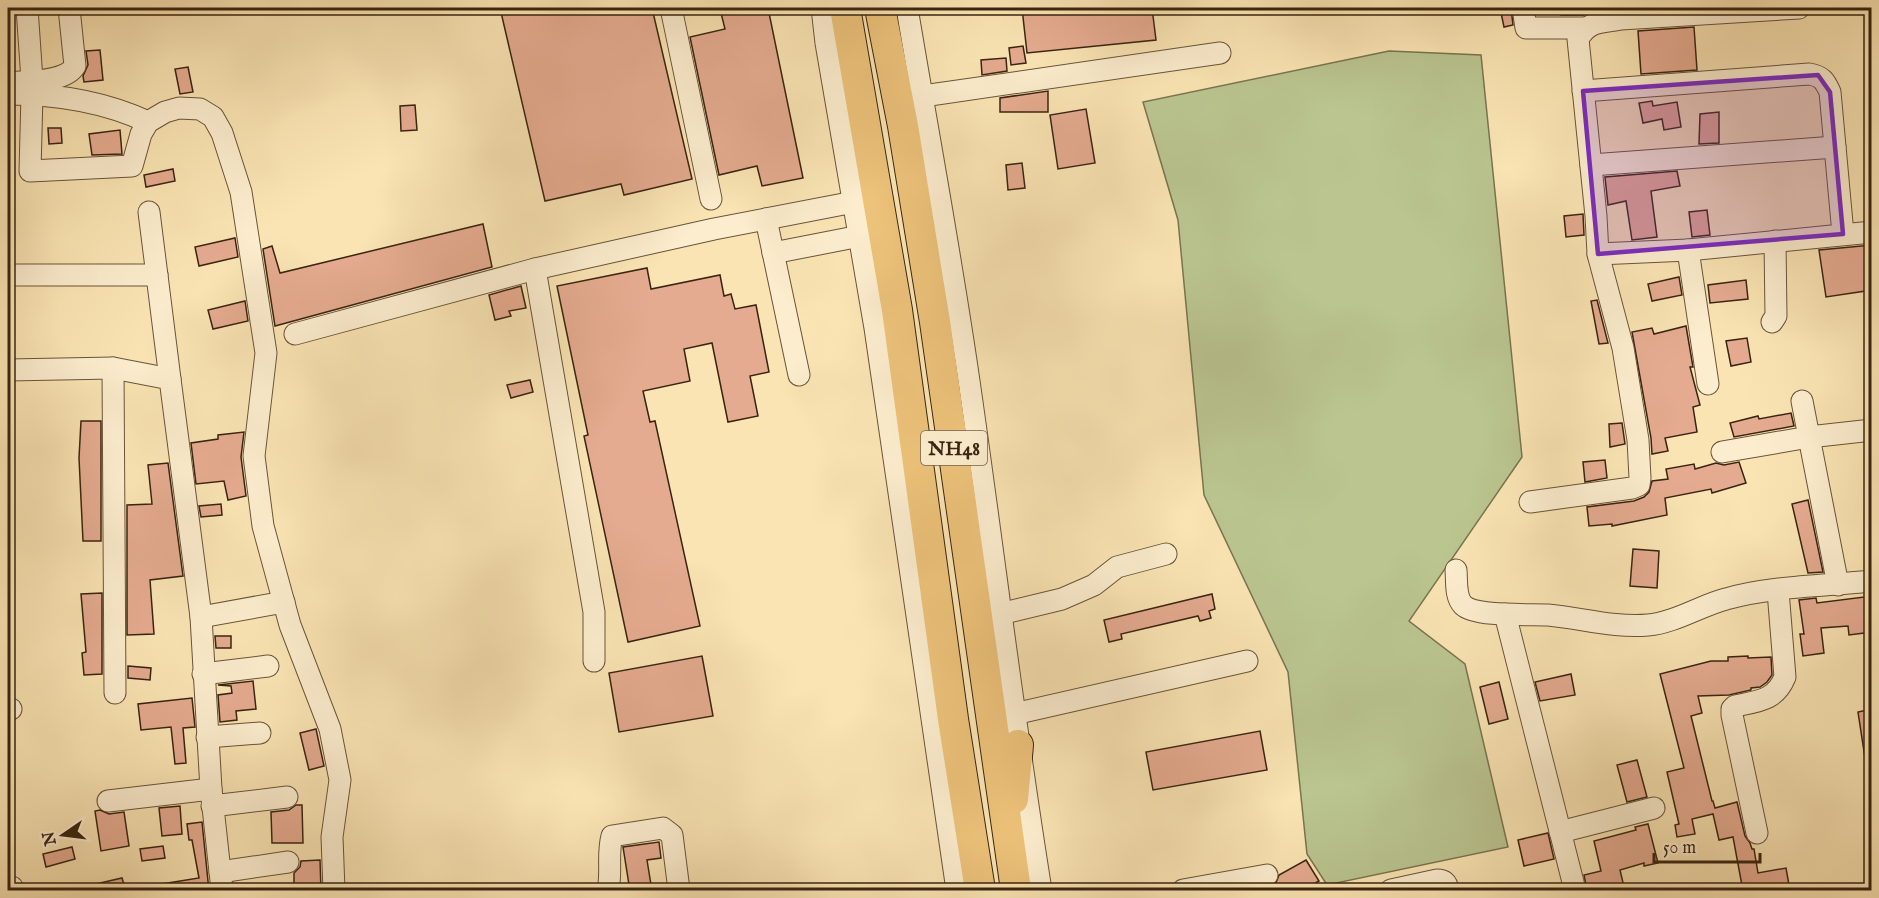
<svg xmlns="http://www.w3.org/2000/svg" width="1879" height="898" font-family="'IM FELL English',serif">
<rect width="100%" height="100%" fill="#fae4b3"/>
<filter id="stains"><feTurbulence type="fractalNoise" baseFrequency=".00333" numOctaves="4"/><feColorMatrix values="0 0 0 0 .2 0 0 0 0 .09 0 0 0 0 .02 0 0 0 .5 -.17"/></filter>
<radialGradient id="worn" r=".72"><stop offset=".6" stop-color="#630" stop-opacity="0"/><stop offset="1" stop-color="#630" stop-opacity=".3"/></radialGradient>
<!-- green -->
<polygon fill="#bac590" stroke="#7a7450" stroke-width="1.5" points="1389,51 1481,55 1522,457 1409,621 1465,664 1508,847 1327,885 1307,854 1288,672 1204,495 1178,220 1143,102"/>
<!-- building -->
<g fill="#e5ab90" stroke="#392411" stroke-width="1.5">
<polygon points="500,8 652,8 692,179 624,195 621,184 545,201"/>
<polygon points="746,8 768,8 803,178 762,186 757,166 719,175 690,37 725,29 721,13"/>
<polygon points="1022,8 1152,8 1156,40 1027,53"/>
<polygon points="1500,8 1511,8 1513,25 1504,27"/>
<polygon points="1559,8 1613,8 1593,11 1583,15 1561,15"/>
<polygon points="1694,27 1697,70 1641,74 1638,31"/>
<polygon points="1023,46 1026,63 1011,65 1009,48"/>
<polygon points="100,50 103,80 84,82 83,76 88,65 86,51"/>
<polygon points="1006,58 1007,71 982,75 981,60"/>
<polygon points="188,67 193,92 180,94 175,69"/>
<polygon points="1048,91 1048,112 1000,112 1000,98"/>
<polygon points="1652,101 1653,106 1677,102 1681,127 1664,130 1662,119 1643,123 1639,103"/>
<polygon points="415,105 417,130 401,131 400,106"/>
<polygon points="1086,109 1095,163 1058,169 1050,115"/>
<polygon points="1719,112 1719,143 1699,144 1700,114"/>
<polygon points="48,128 61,128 62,143 49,144"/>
<polygon points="120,130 122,154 92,155 89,134"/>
<polygon points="1022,163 1025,188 1008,190 1006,165"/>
<polygon points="173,169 175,181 146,187 144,175"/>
<polygon points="1677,171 1680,186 1651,191 1657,237 1632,240 1626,201 1608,205 1605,177"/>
<polygon points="1707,210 1710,235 1692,237 1689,212"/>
<polygon points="1583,214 1584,235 1566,237 1564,216"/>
<polygon points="483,224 492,267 275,326 263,249 272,246 280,273"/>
<polygon points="235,238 238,257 199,266 195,247"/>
<polygon points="1872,245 1872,290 1826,297 1819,250"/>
<polygon points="647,268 651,289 720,275 724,296 731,294 735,309 756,305 769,372 750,376 758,416 728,422 712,343 684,349 690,381 643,391 650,422 655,421 700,626 628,642 584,436 588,435 557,286"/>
<polygon points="1679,277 1682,295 1652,301 1648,284"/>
<polygon points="1746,280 1748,299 1710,303 1708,285"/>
<polygon points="521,286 526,308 509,311 511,316 495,320 489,295"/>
<polygon points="1597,300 1608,343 1599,344 1591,301"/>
<polygon points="245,301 248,321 213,329 208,310"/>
<polygon points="1686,326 1693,367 1690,367 1700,405 1693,407 1697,432 1665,438 1668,451 1652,454 1651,438 1632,332 1652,328 1654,334"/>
<polygon points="1747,338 1751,362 1731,366 1726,341"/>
<polygon points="530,380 533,392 511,398 507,385"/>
<polygon points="1791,413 1794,426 1734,437 1730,423 1758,416 1759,419"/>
<polygon points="81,421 101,421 101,541 83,541 79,458"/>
<polygon points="1622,423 1625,444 1610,447 1609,424"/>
<polygon points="244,432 241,457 246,496 228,500 224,481 196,484 191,443 218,439 218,435"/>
<polygon points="1605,460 1607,478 1585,482 1583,462"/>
<polygon points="1739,462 1746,483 1712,493 1711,489 1665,498 1667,515 1612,526 1612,524 1589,526 1587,507 1634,501 1644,497 1649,492 1652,481 1668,479 1666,469 1694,464 1695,469 1716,463 1724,465"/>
<polygon points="168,463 183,576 150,580 154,634 127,635 127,505 152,504 148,465"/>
<polygon points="1808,500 1823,572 1808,573 1792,504"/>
<polygon points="221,504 222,515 201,517 199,506"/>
<polygon points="1633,549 1659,551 1657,588 1630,586"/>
<polygon points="102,593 102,674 84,675 82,653 86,652 81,594"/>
<polygon points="1212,594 1215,609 1209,611 1211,618 1200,621 1198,616 1121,634 1122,639 1109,642 1104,620"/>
<polygon points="1872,596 1872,632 1849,635 1848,626 1821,628 1824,653 1803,656 1800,634 1804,634 1799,600 1816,598 1817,603"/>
<polygon points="215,636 231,636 231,648 216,648"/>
<polygon points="702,656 713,716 619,732 609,673"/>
<polygon points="1748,656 1748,658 1771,657 1772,675 1767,682 1760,687 1751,688 1751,690 1729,695 1698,696 1702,713 1691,716 1712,801 1713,801 1715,808 1737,802 1745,836 1750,843 1752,849 1754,849 1758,873 1786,868 1789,885 1759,891 1743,891 1733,837 1719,840 1713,814 1692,819 1695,834 1677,837 1675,825 1679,824 1667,772 1684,768 1660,674 1711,661 1728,661 1728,657"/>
<polygon points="128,666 151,668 150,680 128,678"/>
<polygon points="1571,674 1575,695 1540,701 1535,682"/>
<polygon points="253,681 256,709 236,711 237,720 220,722 218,695 232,693 231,686 218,685"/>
<polygon points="1499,682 1508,719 1489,724 1480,687"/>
<polygon points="192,698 195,727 183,728 186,763 175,764 171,727 141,730 138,704"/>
<polygon points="1872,709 1872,758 1865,758 1858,712"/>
<polygon points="316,729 324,766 309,770 300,733"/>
<polygon points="1260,731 1267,770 1153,790 1146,752"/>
<polygon points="1637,760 1647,797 1627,802 1617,765"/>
<polygon points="296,805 302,805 303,843 272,843 271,812 289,810"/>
<polygon points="180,806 182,834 162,836 159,808"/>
<polygon points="100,810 109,814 124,812 129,846 101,851 95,811"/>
<polygon points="202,822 209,891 162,891 162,884 199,878 192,840 189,840 187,824"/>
<polygon points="1648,824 1658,863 1644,866 1644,863 1620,870 1625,891 1587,891 1584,875 1601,871 1594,841 1636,830 1635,827"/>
<polygon points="1548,833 1554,859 1524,866 1518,840"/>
<polygon points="659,842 661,858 647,860 652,891 630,891 623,847"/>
<polygon points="163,846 165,858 142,861 140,849"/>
<polygon points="72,847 75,859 46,867 43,854"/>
<polygon points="320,860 321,891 294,891 294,873 300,867 301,861"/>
<polygon points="1306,860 1319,881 1302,891 1253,891 1275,885 1279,875"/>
<polygon points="122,878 126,891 88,891 87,886"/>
</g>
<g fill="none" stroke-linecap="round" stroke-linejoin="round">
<!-- minor casing -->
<g stroke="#69543a" stroke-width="23">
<g id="minor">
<polyline points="27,8 32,80"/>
<polyline points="671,8 711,199"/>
<polyline points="822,8 826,43 875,328 957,890"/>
<path d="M907,8C928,134 952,261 970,388C994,555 1014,723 1041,890"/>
<polyline points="1523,8 1526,28 1585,28"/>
<path d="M8,83C26,81 65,83 75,66L69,8"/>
<path d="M1583,91L1809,74C1822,76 1825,81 1830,92L1843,234"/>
<path d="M8,94C57,94 103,101 148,122"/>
<polyline points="32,94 30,171 132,166 141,134 148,122 165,112 179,108 200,109 213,117 222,133 241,192 266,353 254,456 263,526 290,625 330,729 340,780 332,837 334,890"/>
<polyline points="923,96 1220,53"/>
<polyline points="1591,165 1835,147"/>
<polyline points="149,212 170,379"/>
<polyline points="766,219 799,375"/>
<polyline points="773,253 860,236"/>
<polyline points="1598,254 1688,250"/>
<polyline points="535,269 594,612 594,661"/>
<polyline points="8,275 157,275"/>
<polyline points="1772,322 1776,316 1775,241"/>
<polyline points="295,334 535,269 714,229 854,202"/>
<polyline points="113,368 115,693"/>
<polyline points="8,370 113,368 170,379 201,617 211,789 222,890"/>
<polyline points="1708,384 1688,250 1872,232"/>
<polyline points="1722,452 1809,437 1802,401"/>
<path d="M1530,502L1632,488L1639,485L1640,478L1638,440L1623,348L1598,254L1596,216L1578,39C1589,20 1601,23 1621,19L1799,8"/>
<path d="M1456,570C1457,581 1455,597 1463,605C1475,617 1531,614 1548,615C1581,618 1615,628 1648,625C1674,623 1702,605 1726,599C1771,586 1825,586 1872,581"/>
<polyline points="1838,585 1809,437 1872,430"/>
<polyline points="1000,614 1062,599 1094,585 1117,567 1166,554"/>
<polyline points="1505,614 1575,890"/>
<polyline points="201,617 284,602"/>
<polyline points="203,674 268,666"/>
<polyline points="8,710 11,709"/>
<polyline points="1014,714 1247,661"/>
<polyline points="207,737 260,733"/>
<polyline points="108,801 211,789"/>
<polyline points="212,806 287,797"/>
<polyline points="1560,832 1654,808"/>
<path d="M1757,833L1732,715V709L1735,706C1758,701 1775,701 1785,677L1778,591"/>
<polyline points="220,872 288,862"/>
<polyline points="8,888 12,887"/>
<path d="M608,890C612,872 607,854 612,836L663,828L672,835L679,890"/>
<polyline points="1183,890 1267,875"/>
<path d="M1391,890L1437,880C1445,880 1447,883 1448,890"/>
</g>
</g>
<!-- highway casing -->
<g stroke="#392411" stroke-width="32">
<g id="highway">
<polyline points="845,8 897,310 953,719 980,890"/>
<polyline points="880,8 903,126 935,322 1016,890"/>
<polyline points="1013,799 1018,745"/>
</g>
</g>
<!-- minor -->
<use href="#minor" stroke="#fcedce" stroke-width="21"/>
<!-- highway -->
<use href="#highway" stroke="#edc27a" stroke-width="30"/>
</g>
<!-- marked area -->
<path fill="#7b2cbf" fill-opacity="0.2" stroke="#7b2cbf" stroke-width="4.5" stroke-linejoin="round" d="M1818,75L1830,92L1843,234L1598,254L1583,91Z"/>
<g text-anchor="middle" stroke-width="4.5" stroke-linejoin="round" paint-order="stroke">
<!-- shield labels -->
<rect fill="#fcedce" stroke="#74604a" stroke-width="1.5" x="921" y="431" width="66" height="34" rx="4.5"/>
<g font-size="20" font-weight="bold" fill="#392411">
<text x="954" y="455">NH48</text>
</g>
</g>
<!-- margin -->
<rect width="1879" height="898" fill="none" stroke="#fae4b3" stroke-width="30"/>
<rect x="9" y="9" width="1861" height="880" fill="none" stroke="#392411" stroke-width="3"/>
<rect x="15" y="15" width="1849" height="868" fill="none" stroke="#392411" stroke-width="1.5"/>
<!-- north arrow -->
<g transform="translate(63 835) rotate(256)" stroke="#fcedce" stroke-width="4.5" paint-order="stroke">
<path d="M0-4.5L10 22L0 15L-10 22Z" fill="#392411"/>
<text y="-9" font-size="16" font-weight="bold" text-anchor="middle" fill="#392411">N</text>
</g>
<!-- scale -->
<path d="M1654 853v9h106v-9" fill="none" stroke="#392411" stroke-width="3"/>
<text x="1663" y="853" font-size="18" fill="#392411" stroke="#fcedce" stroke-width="4.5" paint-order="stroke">50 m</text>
<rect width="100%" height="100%" filter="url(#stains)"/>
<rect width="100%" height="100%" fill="url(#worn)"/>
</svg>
